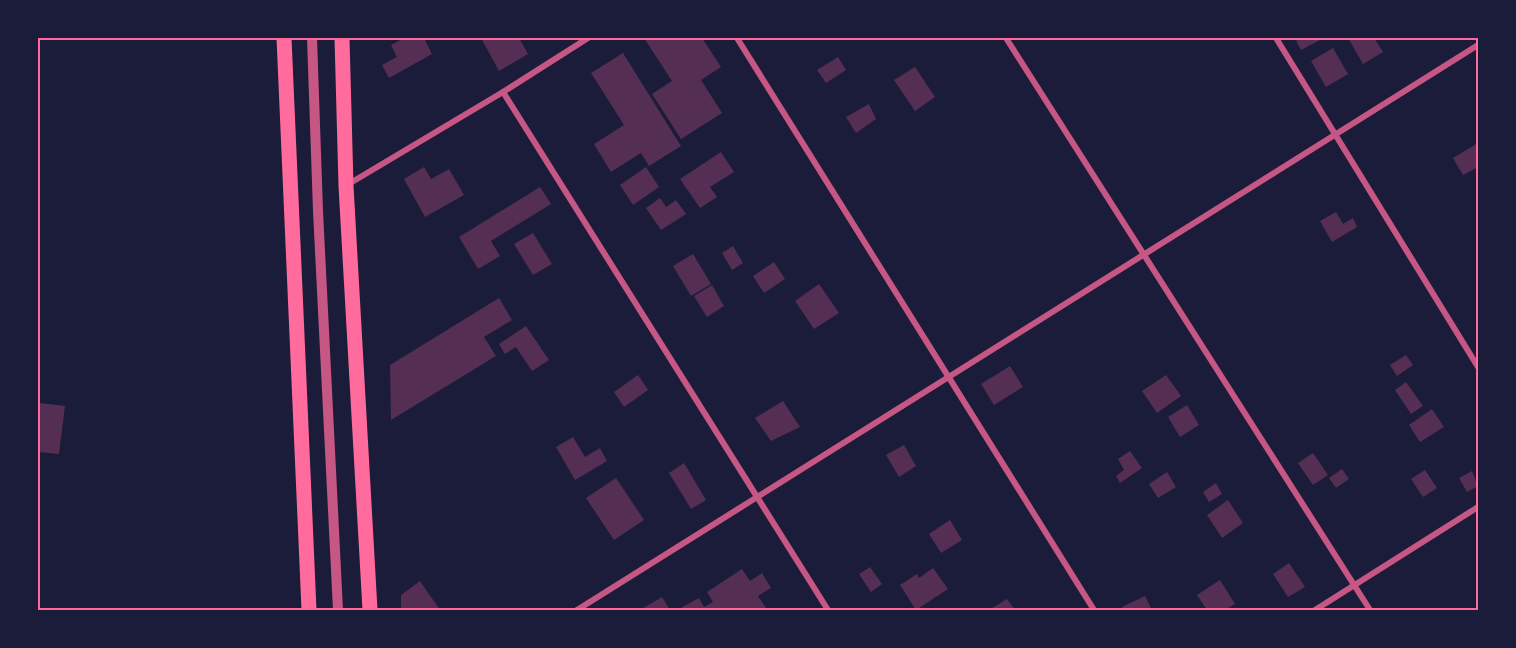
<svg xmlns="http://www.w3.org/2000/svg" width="1516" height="648" font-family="Lato,sans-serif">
<rect width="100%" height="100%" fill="#1b1b3a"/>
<!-- building -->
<g fill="#542f53">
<polygon points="404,38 424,38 432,54 389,78 382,65 397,57 391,45"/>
<polygon points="481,38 519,38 528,54 499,71"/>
<polygon points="644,38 702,38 721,67 701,80 722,113 681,139 652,94 672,81"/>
<polygon points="1303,38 1324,38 1301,50 1296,41"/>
<polygon points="1348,38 1374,38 1383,52 1363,64"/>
<polygon points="1333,48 1348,74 1326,87 1311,61"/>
<polygon points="623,53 681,146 649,166 641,153 611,172 594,144 624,125 591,73"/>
<polygon points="838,57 846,70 826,83 817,70"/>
<polygon points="915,67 935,97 915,111 894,80"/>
<polygon points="869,104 876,119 856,133 846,117"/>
<polygon points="1478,143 1478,167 1463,175 1453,158"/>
<polygon points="721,152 734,172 710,187 717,197 700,208 680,179"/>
<polygon points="424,167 431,179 449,169 464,195 425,217 404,179"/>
<polygon points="646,167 659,187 633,205 620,185"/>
<polygon points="540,187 551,204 491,241 500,256 478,269 459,237"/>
<polygon points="660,198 666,207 676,200 686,214 661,230 646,208"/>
<polygon points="1336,212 1343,224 1353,218 1357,227 1332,242 1320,221"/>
<polygon points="533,233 552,264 533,275 514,244"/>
<polygon points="733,246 743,263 732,270 722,253"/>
<polygon points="693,254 711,284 691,296 673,266"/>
<polygon points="774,262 785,279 764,293 753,276"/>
<polygon points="819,284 839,313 814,329 795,301"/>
<polygon points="712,285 724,306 707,317 694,296"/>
<polygon points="499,298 512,320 484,337 496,356 391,420 390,365"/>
<polygon points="526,326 549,360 532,371 516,347 505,354 499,344"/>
<polygon points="1406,355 1413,365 1397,376 1390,365"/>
<polygon points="1010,366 1023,387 994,405 981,384"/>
<polygon points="638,375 648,390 624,407 614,392"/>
<polygon points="1166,375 1181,396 1157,413 1142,391"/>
<polygon points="1406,382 1423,406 1411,414 1395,390"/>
<polygon points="783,401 800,427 771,441 755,418"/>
<polygon points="40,403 65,406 59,454 38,452"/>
<polygon points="1187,405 1199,425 1180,437 1168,417"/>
<polygon points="1432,409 1444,427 1420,442 1409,425"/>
<polygon points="573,437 585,457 600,448 607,461 575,480 556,447"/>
<polygon points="904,445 916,466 899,477 886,455"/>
<polygon points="1130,451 1142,468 1120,483 1116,476 1124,470 1118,459"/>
<polygon points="1313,453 1328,475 1313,485 1298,463"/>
<polygon points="684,463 706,500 691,509 669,473"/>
<polygon points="1342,469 1349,479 1336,488 1329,478"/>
<polygon points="1425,470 1437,488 1423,497 1411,479"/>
<polygon points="1472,471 1478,486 1467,492 1459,478"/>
<polygon points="1167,472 1176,487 1158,498 1149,484"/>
<polygon points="616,478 644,520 614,540 586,498"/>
<polygon points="1216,483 1222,494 1209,502 1203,492"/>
<polygon points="1228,500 1243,523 1222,538 1207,515"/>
<polygon points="950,520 962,540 941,553 929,534"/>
<polygon points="1289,563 1305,587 1288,597 1273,574"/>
<polygon points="870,567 882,584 871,592 859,574"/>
<polygon points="933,568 948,589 916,610 900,585 917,574 919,578"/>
<polygon points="742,569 750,581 762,573 771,588 758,596 766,608 762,610 677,610 699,598 704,607 713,602 707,592"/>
<polygon points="1220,580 1235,604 1225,610 1207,610 1197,595"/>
<polygon points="420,581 440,610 401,610 401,595"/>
<polygon points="1145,596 1152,610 1124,610 1122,607"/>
<polygon points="662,597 670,610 640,610"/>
<polygon points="1007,599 1015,610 989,610"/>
</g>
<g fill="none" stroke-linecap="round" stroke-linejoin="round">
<!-- minor -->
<g stroke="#c65784" stroke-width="6">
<polyline points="737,38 1094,610"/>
<polyline points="1006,38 1370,610"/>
<polyline points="1276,38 1478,367"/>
<polyline points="503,92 828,610"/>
<polyline points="347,185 503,92 588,38"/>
<polyline points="577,610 1478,45"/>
<polyline points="1315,610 1478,507"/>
</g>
<!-- tertiary -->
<polyline stroke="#c65784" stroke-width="10" points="312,38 318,211 338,610"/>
<!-- trunk -->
<g stroke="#ff6b9d" stroke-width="15">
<polyline points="284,38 309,610"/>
<polyline points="342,38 346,186 370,610"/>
</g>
</g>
<!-- border -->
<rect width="1516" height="648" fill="none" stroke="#1b1b3a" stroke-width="78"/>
<rect x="39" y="39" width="1438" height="570" fill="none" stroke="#ff6b9d" stroke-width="2"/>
</svg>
